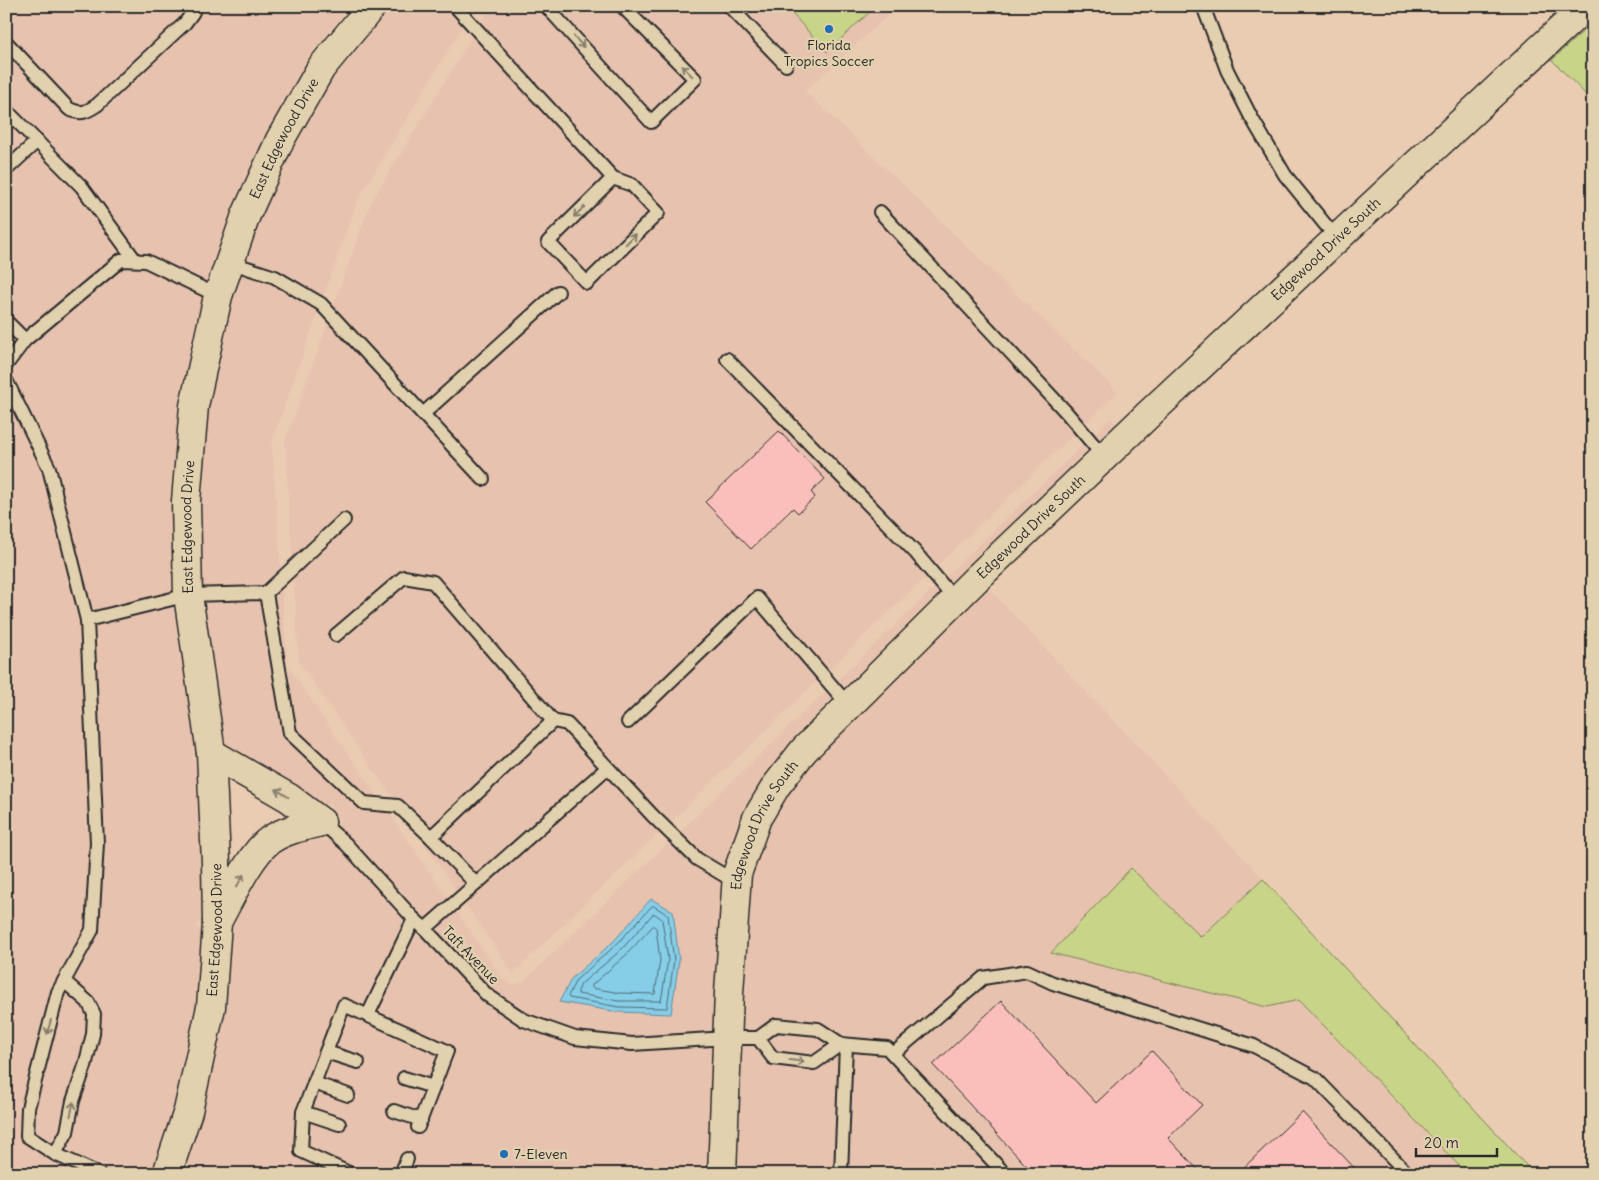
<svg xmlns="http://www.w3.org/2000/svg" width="1599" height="1180" font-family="Delius,sans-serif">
<rect width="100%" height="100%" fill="#eaccb2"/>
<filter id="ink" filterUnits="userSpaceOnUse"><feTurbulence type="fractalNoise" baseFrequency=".02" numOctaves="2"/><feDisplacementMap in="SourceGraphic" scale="10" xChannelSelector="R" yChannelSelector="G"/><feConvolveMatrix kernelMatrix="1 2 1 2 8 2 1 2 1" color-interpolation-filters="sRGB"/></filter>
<g filter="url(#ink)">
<!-- built -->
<g fill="#e7c2af" fill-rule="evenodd">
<polygon points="6,6 350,6 308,59 267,132 232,207 203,291 179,401 171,500 174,595 196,749 192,758 196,761 201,861 202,916 196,927 201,930 196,1003 174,1106 151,1174 6,1174"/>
<path d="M394,6H475L358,199L272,441L287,665L503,979L513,985L523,982L1111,418L1116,424L965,567L793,738L764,776L743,812L723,871L714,991L708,1174H183L202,1116L226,1012L231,929L268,863L279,853L297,844L319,838L326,842L331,835L340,833L338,825L341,819L333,813L330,804L323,805L295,785L225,744L203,595L200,503L208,410L232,302L259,222L293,149L334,77L375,26ZM651,899L673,912L679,960L572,977L613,942Z"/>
<polygon points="491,6 898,6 805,91 1118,392 513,973 299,662 285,442 370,204"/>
<polygon points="989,589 1263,879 1201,937 1267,1007 1299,1000 1467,1174 738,1174 742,1041 752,878 771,826 789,795 816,760"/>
</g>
<!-- green -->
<g fill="#c8d487" stroke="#7a8059">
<polygon points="785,6 876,6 827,52"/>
<polygon points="1593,22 1593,102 1552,60"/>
<polygon points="1131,868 1201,937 1263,879 1534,1174 1467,1174 1299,1000 1267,1007 1051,953"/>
</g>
<!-- water -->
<polygon fill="#86cde7" stroke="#628c9c" points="651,899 673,911 679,960 671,1014 618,1012 559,1002 572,978 613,942"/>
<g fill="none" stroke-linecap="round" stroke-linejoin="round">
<!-- shore -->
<g stroke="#4f6c76" stroke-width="1">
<polygon points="654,906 668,915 674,960 667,1008 619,1007 569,998 568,996 576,980 616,945 651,907"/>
<polygon points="655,914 662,919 668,960 661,1001 619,1001 578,994 578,991 581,984 621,950 652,915"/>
<polygon points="654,926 656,928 660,960 655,994 620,993 592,988 592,985 626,955 652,927"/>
</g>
</g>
<!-- building -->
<g fill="#fbbfbb" stroke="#2b2b2b">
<polygon points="779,431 825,479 811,492 815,497 798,513 793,508 751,549 705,502"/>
<polygon points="1001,1001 1096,1103 1152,1051 1202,1105 1168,1138 1202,1174 1034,1174 933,1065"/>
<polygon points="1302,1112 1360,1174 1237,1174"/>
</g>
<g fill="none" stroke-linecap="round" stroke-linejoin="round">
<!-- service casing -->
<g stroke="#2b2b2b" stroke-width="16">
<g id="service">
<polyline points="455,6 613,178 632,185 658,213 587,283 548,242 613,178"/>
<polyline points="546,6 651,122 695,79 622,6"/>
<polyline points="729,6 786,65"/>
<polyline points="1203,6 1227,70 1251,117 1285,175 1337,239"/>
<path d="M6,42L69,109C82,115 86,112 97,105L185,23L193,12V6"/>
<polyline points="6,110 82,187 135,260"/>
<polyline points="6,170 37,141"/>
<polyline points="880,212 1066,412 1104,457"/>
<polyline points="229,262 275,277 321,304 483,479"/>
<polyline points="6,321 25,340"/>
<polyline points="727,359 915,552 955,600"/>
<polyline points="6,365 25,340 121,260 146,261 218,296"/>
<polyline points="6,380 49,468 87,620 97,843 92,930 58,992 28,1108 27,1136 55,1154 99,1174"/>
<polyline points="423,414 558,292"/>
<polyline points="344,520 266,593 290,733 364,803 398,806 431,837"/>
<polyline points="87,620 188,595 266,593"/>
<polyline points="336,635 404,577 433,582 553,721"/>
<polyline points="628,722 757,598 849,706"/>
<polyline points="607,768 476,884 431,837 553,721 567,724 653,816 697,859 737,883"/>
<polyline points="321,822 346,844 414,919 425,929 487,995 524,1020 575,1038 632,1044 727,1038 758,1038 776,1025 818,1029 841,1044 887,1048 1005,1174"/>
<polyline points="425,929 476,884"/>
<polyline points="368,1015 414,919"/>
<polyline points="758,1038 773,1058 814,1063 841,1044"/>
<polyline points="326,1052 358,1062"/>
<polyline points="893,1054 983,978 1027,971 1053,983 1254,1046 1315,1078 1408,1174"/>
<polyline points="404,1078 433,1087"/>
<polyline points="314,1083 348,1095"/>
<polyline points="394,1111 421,1120"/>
<polyline points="303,1112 339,1124"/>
<polyline points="55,1154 67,1132 73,1101 85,1066 93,1034 94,1014 88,1002 64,981"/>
<polyline points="351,1174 301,1151 303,1112 344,1005 447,1051 418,1127"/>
<polyline points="401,1174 407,1159"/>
<polyline points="841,1174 846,1045"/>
</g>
</g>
<!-- tertiary casing -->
<g stroke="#2b2b2b" stroke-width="31">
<g id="tertiary">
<path id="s1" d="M722,1174L729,993L737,874L757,818L776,786L804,750L976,579L1151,412L1586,6"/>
</g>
</g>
<!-- secondary casing -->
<g stroke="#2b2b2b" stroke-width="31">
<g id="secondary">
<polyline points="211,753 289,798 321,822"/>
<path d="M217,922C230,899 250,854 270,840C285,830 304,826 321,822"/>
<path id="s2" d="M167,1174L188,1111L211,1007L217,923L216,862L211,753L188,595L186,501L194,406L218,296L246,215L280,140L321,68L372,6"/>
</g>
</g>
<!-- service -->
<use href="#service" stroke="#e2d1ae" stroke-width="12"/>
<!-- tertiary -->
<use href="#tertiary" stroke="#e2d1ae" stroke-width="28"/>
<!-- secondary -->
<use href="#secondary" stroke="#e2d1ae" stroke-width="28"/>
</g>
<!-- one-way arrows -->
<defs><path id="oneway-shaft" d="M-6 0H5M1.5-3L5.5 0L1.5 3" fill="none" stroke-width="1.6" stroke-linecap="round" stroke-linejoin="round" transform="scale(1.25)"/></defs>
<g stroke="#867e6c">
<use href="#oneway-shaft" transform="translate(579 42) rotate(48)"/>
<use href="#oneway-shaft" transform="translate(687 71) rotate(-135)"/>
<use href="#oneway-shaft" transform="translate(579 212) rotate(136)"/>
<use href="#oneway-shaft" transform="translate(631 239) rotate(-45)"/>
<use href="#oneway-shaft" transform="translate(282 793) rotate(-148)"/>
<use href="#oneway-shaft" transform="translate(240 881) rotate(-61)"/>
<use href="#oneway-shaft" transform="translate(49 1027) rotate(105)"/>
<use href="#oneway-shaft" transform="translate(797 1061) rotate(7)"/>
<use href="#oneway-shaft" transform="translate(72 1109) rotate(-78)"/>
</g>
</g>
<!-- markers -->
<g fill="#1f6fb2" stroke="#e2d1ae" stroke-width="2">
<circle cx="829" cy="29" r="5"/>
<circle cx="504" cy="1154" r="5"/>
</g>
<g text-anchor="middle" stroke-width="4.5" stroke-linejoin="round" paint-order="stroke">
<!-- poi labels -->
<g font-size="14" fill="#2b2b2b" stroke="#e2d1ae">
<text x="829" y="50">Florida<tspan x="829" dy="16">Tropics Soccer</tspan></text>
<text x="514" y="1159" text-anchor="start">7-Eleven</text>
</g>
<!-- street labels -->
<g font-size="14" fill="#2b2b2b" stroke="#e2d1ae">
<text dy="5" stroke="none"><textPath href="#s2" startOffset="1060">East Edgewood Drive</textPath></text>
<text dy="5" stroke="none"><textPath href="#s1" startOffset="1166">Edgewood Drive South</textPath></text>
<text dy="5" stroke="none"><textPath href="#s2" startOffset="655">East Edgewood Drive</textPath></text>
<text dy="5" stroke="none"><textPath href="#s1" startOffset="761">Edgewood Drive South</textPath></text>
<text dy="5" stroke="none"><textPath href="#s1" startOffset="356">Edgewood Drive South</textPath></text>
<text dy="5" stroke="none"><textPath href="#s2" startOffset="250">East Edgewood Drive</textPath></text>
<text transform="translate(471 955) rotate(46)" y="5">Taft Avenue</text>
</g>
</g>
<!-- margin -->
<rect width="1599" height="1180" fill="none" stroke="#e2d1ae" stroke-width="25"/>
<rect x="12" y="12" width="1574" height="1155" fill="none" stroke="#2b2b2b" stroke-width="2" filter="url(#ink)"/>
<!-- scale -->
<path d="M1416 1148v8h81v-8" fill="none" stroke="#2b2b2b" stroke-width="2.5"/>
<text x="1424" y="1148" font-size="15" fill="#2b2b2b" stroke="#e2d1ae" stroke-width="4" paint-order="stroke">20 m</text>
</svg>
